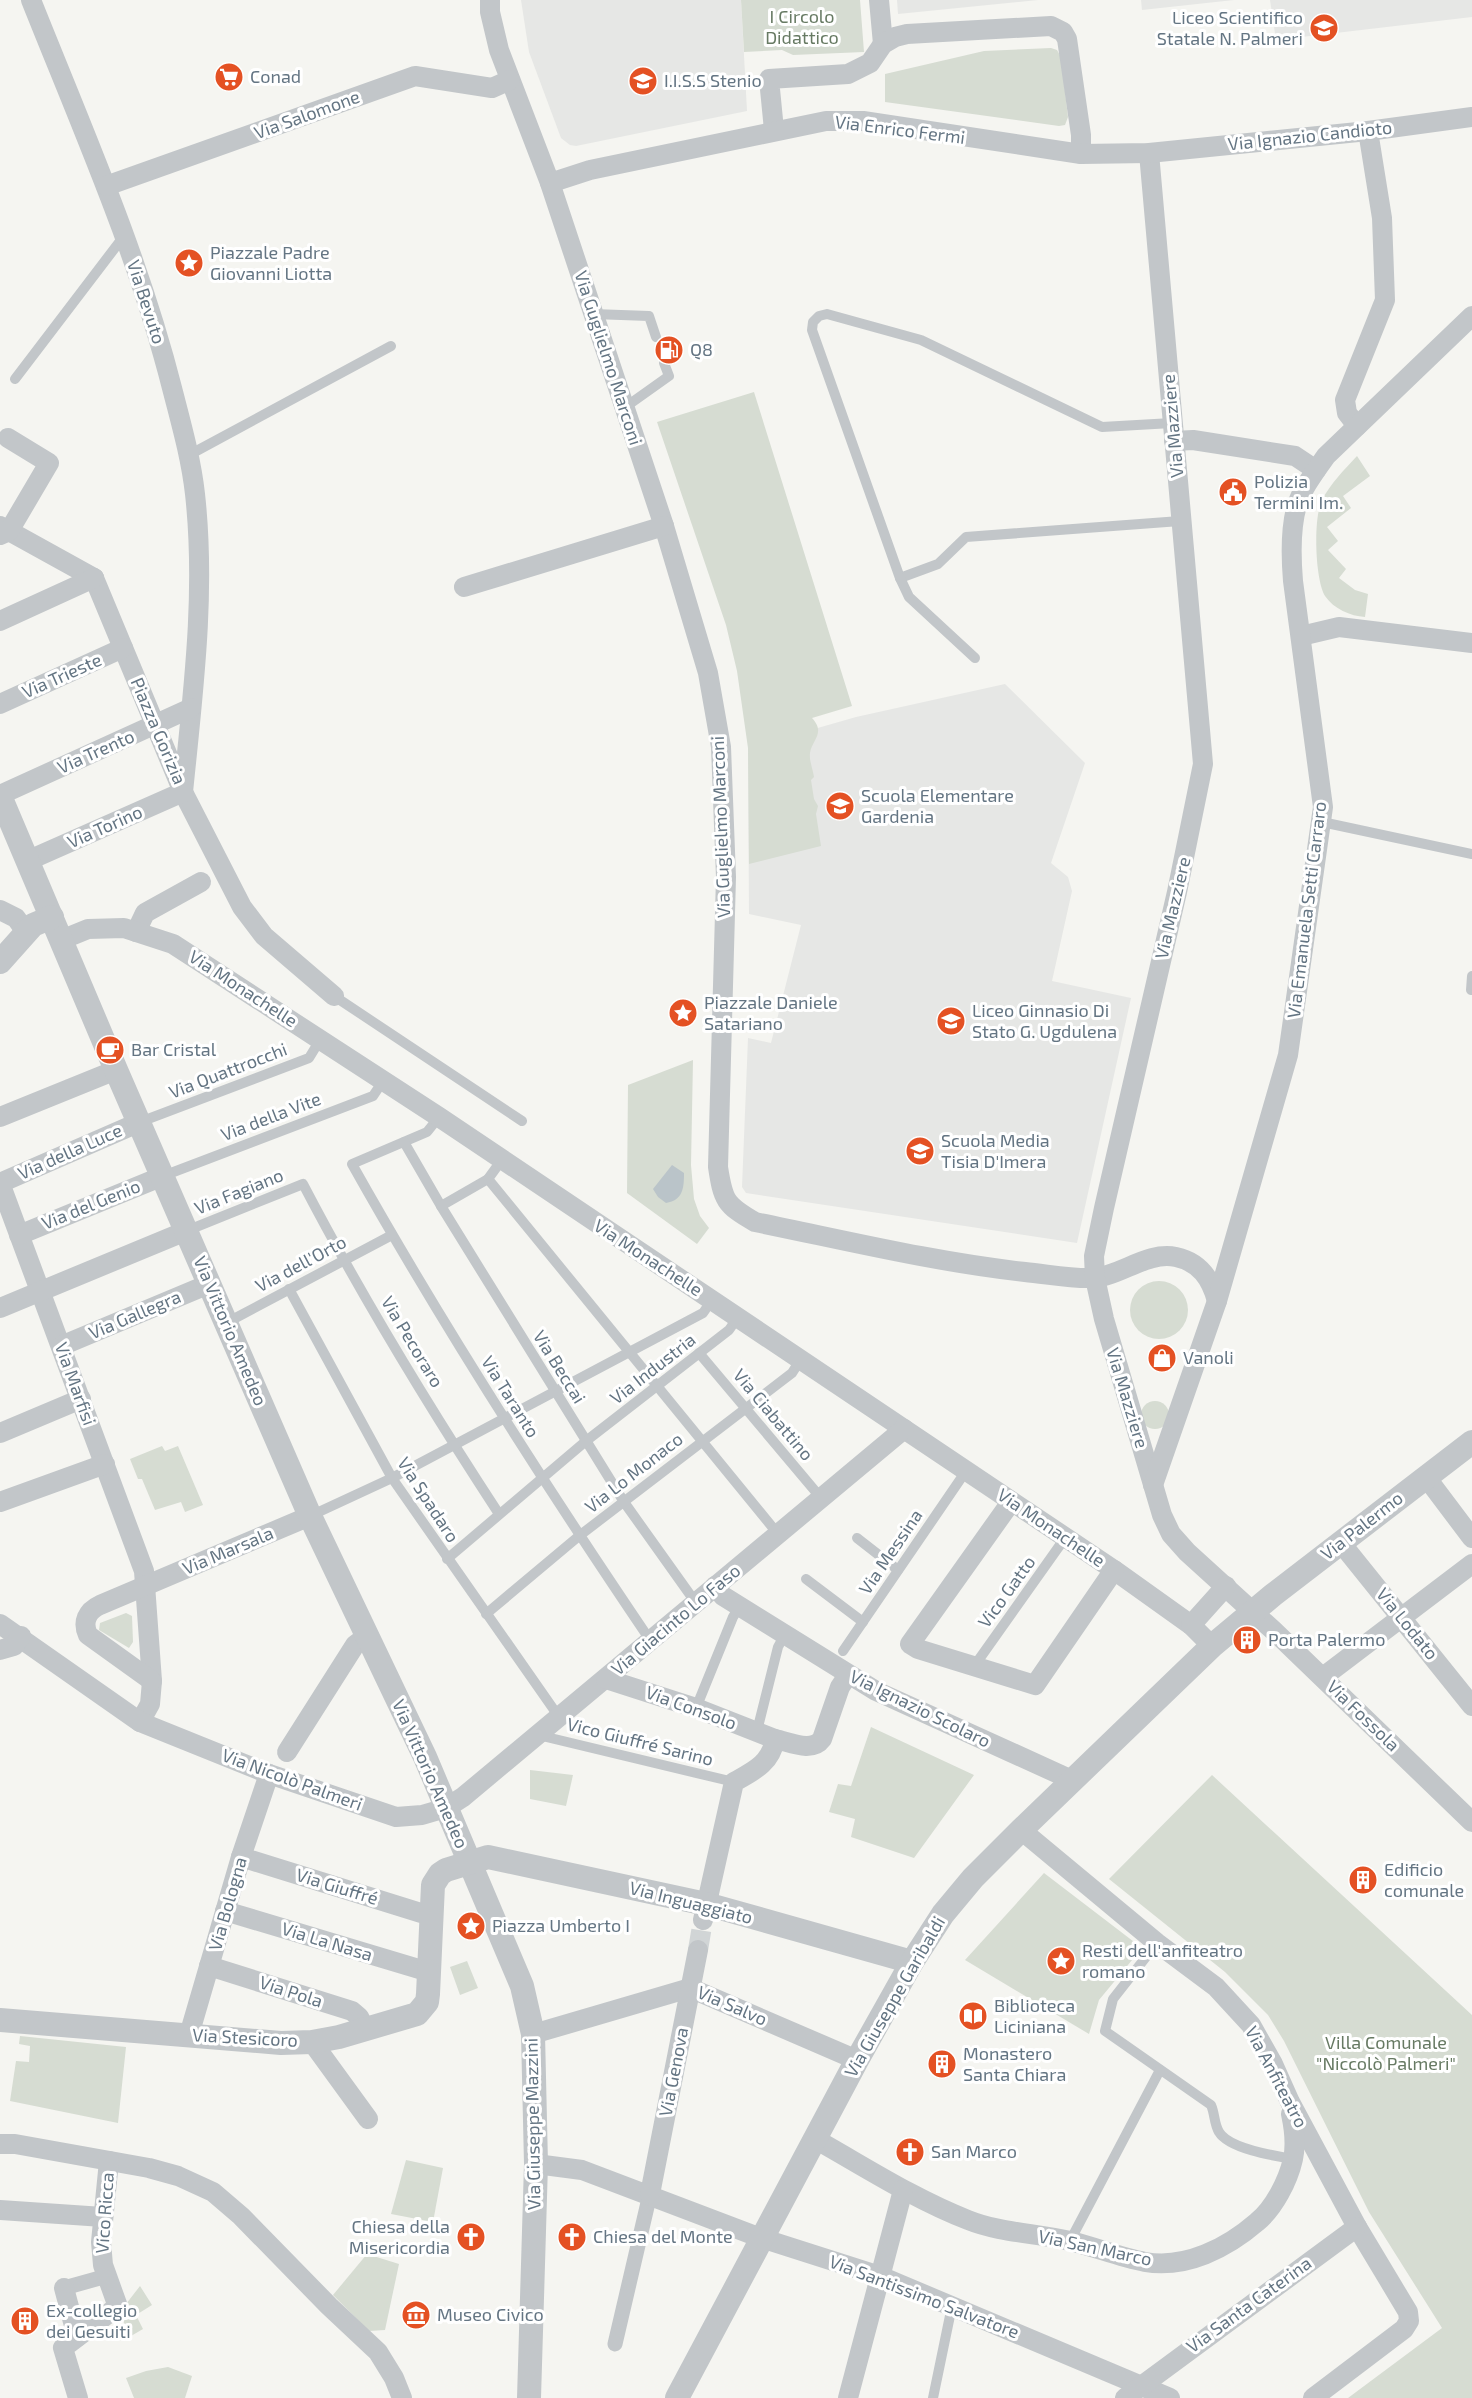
<svg xmlns="http://www.w3.org/2000/svg" width="1472" height="2398" font-family="'Exo 2',sans-serif">
<rect width="100%" height="100%" fill="#f5f5f1"/>
<!-- built -->
<g fill="#e6e7e5">
<polygon points="521,0 741,0 747,111 576,146 570,145 561,138 529,52"/>
<polygon points="897,0 1038,0 898,14"/>
<polygon points="1141,0 1234,0 1142,10"/>
<polygon points="1270,0 1472,0 1472,17 1276,40"/>
<polygon points="1005,684 1085,763 1051,863 1068,877 1072,891 1052,981 1131,998 1077,1243 746,1193 742,1187 748,1038 771,1043 801,925 749,914 748,748 856,717"/>
</g>
<!-- green -->
<g fill="#d6dcd2">
<polygon points="741,0 860,0 864,52 793,55 782,50 744,52"/>
<polygon points="1051,48 1057,50 1061,57 1068,117 1065,125 1059,126 885,102 885,74 984,51"/>
<path d="M754,392L852,706L812,718C826,733 812,740 810,753C809,760 813,770 814,777L811,780L814,799L818,806L816,814L821,846L749,864L748,748L737,671L726,625L657,422Z"/>
<path d="M1357,456L1370,476L1343,496L1351,508L1327,527L1338,541L1328,550L1346,569L1339,578L1355,590L1368,594L1365,617C1350,616 1334,609 1325,596C1315,579 1313,518 1322,500C1331,483 1344,470 1357,456Z"/>
<polygon points="693,1060 691,1165 694,1199 700,1216 709,1228 697,1244 627,1193 628,1085"/>
<circle cx="1159" cy="1310" r="29"/>
<circle cx="1155" cy="1415" r="14"/>
<polygon points="162,1446 165,1451 178,1446 203,1505 185,1512 181,1502 155,1510 142,1479 138,1479 130,1459"/>
<polygon points="126,1613 132,1616 133,1642 129,1648 99,1630 100,1623"/>
<polygon points="871,1727 974,1775 914,1858 851,1837 855,1819 829,1812 838,1784 851,1786"/>
<polygon points="530,1770 573,1775 566,1806 530,1799"/>
<polygon points="1212,1775 1472,2015 1472,2398 1348,2398 1442,2328 1369,2212 1284,2041 1268,2015 1225,1972 1109,1879"/>
<polygon points="1044,1873 1142,1948 1099,2000 1089,2034 965,1960"/>
<polygon points="467,1961 478,1988 460,1995 450,1967"/>
<polygon points="20,2036 126,2047 118,2123 10,2101 16,2061 29,2062 30,2046 19,2044"/>
<polygon points="406,2160 443,2168 433,2222 391,2214"/>
<polygon points="367,2254 399,2264 385,2330 369,2331 333,2295"/>
<polygon points="140,2286 152,2305 136,2315 143,2329 131,2336 119,2313"/>
<polygon points="168,2367 192,2376 185,2398 134,2398 126,2378 146,2371"/>
</g>
<!-- water -->
<path fill="#bac4c9" d="M672,1165L684,1173C684,1188 683,1200 666,1203L658,1197L653,1189Z"/>
<g fill="none" stroke-linecap="round" stroke-linejoin="round">
<!-- minor-tunnel -->
<polyline stroke="#d1d5d6" stroke-width="20" stroke-dasharray="20 10" stroke-linecap="butt" points="698,1950 703,1920"/>
<!-- service -->
<g stroke="#c2c6c9" stroke-width="10">
<polyline points="593,314 649,316 656,337"/>
<polyline points="15,379 124,236"/>
<polyline points="624,408 669,376 664,363"/>
<polyline points="1172,423 1102,427 921,340 827,314 819,316 813,322 812,330 900,578 938,564 966,537 1180,521"/>
<polyline points="189,455 391,346"/>
<polyline points="900,578 909,597 975,658"/>
<polyline points="1322,822 1472,854"/>
<polyline points="1471,990 1472,976"/>
<polyline points="334,996 522,1121"/>
<path d="M439,1117L427,1132L352,1164C444,1328 545,1485 650,1640"/>
<polyline points="140,1122 309,1058 320,1040"/>
<polyline points="404,1142 441,1206 624,1502 696,1603"/>
<polyline points="501,1161 488,1179 778,1534"/>
<polyline points="163,1176 373,1096 383,1081"/>
<polyline points="441,1206 488,1179"/>
<path d="M186,1231L303,1184C362,1297 429,1407 499,1514"/>
<polyline points="289,1289 392,1478 559,1717"/>
<polyline points="226,1323 392,1235"/>
<polyline points="699,1353 821,1498"/>
<polyline points="310,1516 392,1478 703,1313 712,1300"/>
<polyline points="857,1538 898,1570"/>
<polyline points="447,1559 586,1441 729,1330 738,1317"/>
<polyline points="806,1579 863,1622"/>
<polyline points="486,1614 579,1536 792,1373 801,1359"/>
<polyline points="843,1651 966,1471"/>
<polyline points="975,1665 1065,1538"/>
<polyline points="696,1708 733,1617 740,1606"/>
<polyline points="759,1723 778,1647 785,1634"/>
<polyline points="538,1735 734,1782"/>
<path d="M1157,1943L1113,1999L1105,2031L1211,2105C1215,2114 1214,2124 1219,2132C1229,2149 1275,2156 1293,2159"/>
<polyline points="1070,2241 1160,2070"/>
<polyline points="933,2398 952,2306"/>
</g>
<!-- pedestrian -->
<g stroke="#c2c6c9" stroke-width="15">
<polyline points="64,2288 107,2276"/>
<polyline points="615,2344 650,2194"/>
</g>
<!-- minor -->
<g stroke="#c2c6c9" stroke-width="20">
<path d="M31,0C82,128 138,254 172,388C181,423 191,458 195,494C206,593 193,693 183,792"/>
<path d="M490,0V12L499,50L550,183L664,526L708,673L721,747L726,877L718,1167C723,1200 725,1205 755,1222C844,1240 934,1262 1025,1272C1047,1274 1071,1279 1093,1278C1121,1276 1147,1251 1176,1257C1200,1262 1211,1279 1217,1301"/>
<polyline points="879,0 883,44"/>
<polyline points="774,130 769,79 848,74 870,63 883,44 895,37 907,34 1051,26 1063,32 1067,39 1081,135 1081,154"/>
<polyline points="1149,153 1203,764 1177,892 1104,1208 1094,1256 1095,1278 1104,1319 1162,1515 1171,1534 1187,1552 1274,1631 1472,1822"/>
<polyline points="550,183 590,170 826,121 863,121 1081,154 1149,153 1368,131 1472,117"/>
<polyline points="106,186 415,76 492,88 510,80"/>
<polyline points="1357,426 1347,413 1345,400 1385,300 1382,218 1368,131"/>
<polyline points="1174,441 1193,440 1295,456 1316,470"/>
<polyline points="0,526 94,578"/>
<polyline points="0,535 9,531 49,463 8,438"/>
<polyline points="94,578 183,792 242,907 264,936 334,996"/>
<polyline points="464,587 664,526"/>
<polyline points="0,621 94,578"/>
<polyline points="1301,636 1339,627 1472,643"/>
<polyline points="0,704 123,648"/>
<polyline points="0,795 191,708"/>
<polyline points="27,861 183,792"/>
<polyline points="0,910 16,918 26,932"/>
<polyline points="136,932 145,913 201,882"/>
<polyline points="61,940 88,929 124,928 173,944 439,1117 1114,1570 1191,1625 1212,1646"/>
<polyline points="0,1117 116,1070"/>
<polyline points="140,1122 0,1183 144,1571 152,1681 150,1704 140,1722"/>
<polyline points="19,1235 163,1176"/>
<polyline points="0,1308 186,1231"/>
<polyline points="61,1346 209,1284"/>
<polyline points="0,1433 81,1399"/>
<polyline points="1426,1477 1472,1538"/>
<path d="M1153,1485L1217,1301L1288,1055L1323,807L1293,581C1291,557 1290,529 1297,505C1303,487 1315,472 1326,456L1472,316"/>
<polyline points="0,1502 105,1464"/>
<polyline points="1011,1502 910,1644 918,1649 1035,1685 1114,1570"/>
<polyline points="1341,1543 1472,1706"/>
<polyline points="715,1586 723,1596 876,1691 1072,1780"/>
<polyline points="0,1624 140,1722 269,1774 396,1817 422,1815 446,1808 463,1797 904,1429"/>
<polyline points="1191,1625 1226,1586"/>
<polyline points="0,1650 14,1646 21,1636"/>
<polyline points="1323,1677 1472,1564"/>
<polyline points="606,1679 696,1708 775,1739"/>
<path d="M152,1681L88,1635C82,1622 87,1611 100,1605L310,1516"/>
<polyline points="287,1752 355,1645 367,1636"/>
<polyline points="1021,1830 1157,1943 1216,1987 1251,2025 1273,2064 1290,2102 1357,2227 1408,2312 1409,2321 1404,2329 1313,2398"/>
<polyline points="241,1857 421,1913 432,1914"/>
<polyline points="225,1911 429,1972"/>
<path d="M703,1920L734,1782C754,1771 771,1763 775,1739C790,1742 812,1753 822,1739L840,1687L848,1675"/>
<polyline points="209,1966 352,2011 359,2017 365,2029"/>
<polyline points="533,2034 690,1988 857,2060"/>
<polyline points="189,2035 241,1857 269,1774"/>
<polyline points="312,2042 368,2119"/>
<path d="M815,2139C865,2167 914,2199 968,2220C1000,2233 1037,2233 1070,2241C1095,2247 1119,2257 1145,2262C1186,2269 1227,2248 1257,2222C1274,2208 1288,2181 1293,2159C1296,2145 1294,2128 1291,2114"/>
<polyline points="0,2144 15,2144 149,2168 178,2176 213,2192 241,2216 329,2306 378,2352 394,2378 402,2398"/>
<polyline points="536,2164 582,2170 761,2238 880,2276 1170,2398"/>
<polyline points="650,2194 698,1950"/>
<polyline points="0,2210 103,2217"/>
<polyline points="64,2288 77,2337"/>
<polyline points="78,2398 63,2348 113,2310 117,2304 103,2265 101,2242 109,2161"/>
<polyline points="848,2398 903,2190"/>
<polyline points="1125,2398 1357,2227"/>
</g>
<!-- tertiary -->
<g stroke="#c2c6c9" stroke-width="24">
<polyline points="0,796 116,1070 310,1516 425,1757 522,1986 533,2034 536,2164 529,2398"/>
<polyline points="0,962 33,925 52,917"/>
<polyline points="0,2020 281,2043 312,2042 339,2037 417,2014 427,2002 428,1994 433,1885 440,1874 446,1870 488,1857 706,1904 912,1962"/>
<polyline points="677,2398 857,2060 912,1962 943,1914 973,1878 1021,1830 1212,1646 1273,1595 1472,1442"/>
</g>
</g>
<!-- icons -->
<defs>
<g id="university-disc" transform="scale(1.5)"><circle r="9.5" fill="#e45123" stroke="#fff"/><path d="M0-5L7-2L0 1L-7-2ZM-4 1L0 2.5L4 1V4Q0 6-4 4Z" fill="#fff"/></g>
<g id="supermarket-disc" transform="scale(1.5)"><circle r="9.5" fill="#e45123" stroke="#fff"/><path d="M-6-5.5h2.5l.6 2H6L4.5 2H-2.5L-4.4-4H-6ZM-1.5 3.2a1.3 1.3 0 1 0 .1 0ZM3 3.2a1.3 1.3 0 1 0 .1 0Z" fill="#fff"/></g>
<g id="sight-disc" transform="scale(1.5)"><circle r="9.5" fill="#e45123" stroke="#fff"/><path d="M0-6L1.8-2.2L6-1.7L2.9 1.2L3.7 5.4L0 3.3L-3.7 5.4L-2.9 1.2L-6-1.7L-1.8-2.2Z" fill="#fff"/></g>
<g id="fuel-disc" transform="scale(1.5)"><circle r="9.5" fill="#e45123" stroke="#fff"/><path d="M-5.5-6h7V0h2V4h1.3V-2.5L3-4.5l.8-.8L6-3V5H2.5V1h-1V6h-7ZM-4.2-4.7v3.2H.2V-4.7Z" fill="#fff"/></g>
<g id="civic-disc" transform="scale(1.5)"><circle r="9.5" fill="#e45123" stroke="#fff"/><path d="M-.6-6.5H3V-4.5H.6V-3L4-1V1h2V6H-6V1h2V-1L-.6-3ZM-1.2 2.5V6h2.4V2.5Z" fill="#fff"/></g>
<g id="school-disc" transform="scale(1.5)"><circle r="9.5" fill="#e45123" stroke="#fff"/><path d="M0-5L7-2L0 1L-7-2ZM-4 1L0 2.5L4 1V4Q0 6-4 4Z" fill="#fff"/></g>
<g id="cafe-disc" transform="scale(1.5)"><circle r="9.5" fill="#e45123" stroke="#fff"/><path d="M-5.5-4.5H6V0H3Q3 3.5 0 3.5H-2.5Q-5.5 3.5-5.5 0ZM3-3.2v2h1.7v-2ZM-6 4.5H4V6H-6Z" fill="#fff"/></g>
<g id="shop-disc" transform="scale(1.5)"><circle r="9.5" fill="#e45123" stroke="#fff"/><path d="M-5-2.5h2.3a2.7 3.5 0 0 1 5.4 0H5L5.5 6h-11ZM-1.5-2.5h3a1.5 2.3 0 0 0-3 0Z" fill="#fff"/></g>
<g id="building-disc" transform="scale(1.5)"><circle r="9.5" fill="#e45123" stroke="#fff"/><path d="M-4-6H4V6H1V3H-1V6H-4ZM-2.5-4.3h1.7v1.8h-1.7ZM.8-4.3h1.7v1.8H.8ZM-2.5-1h1.7V.8h-1.7ZM.8-1h1.7V.8H.8Z" fill="#fff"/></g>
<g id="library-disc" transform="scale(1.5)"><circle r="9.5" fill="#e45123" stroke="#fff"/><path d="M-6-4Q-3-5.5-.7-3.5V5Q-3 3-6 4ZM6-4Q3-5.5 .7-3.5V5Q3 3 6 4Z" fill="#fff"/></g>
<g id="church-disc" transform="scale(1.5)"><circle r="9.5" fill="#e45123" stroke="#fff"/><path d="M-1.2-6h2.4v3.5h3.3v2.4h-3.3V6h-2.4V-.1h-3.3v-2.4h3.3Z" fill="#fff"/></g>
<g id="museum-disc" transform="scale(1.5)"><circle r="9.5" fill="#e45123" stroke="#fff"/><path d="M0-6L6-3V-2H-6V-3ZM-5-1h2V3h-2ZM-1-1h2V3h-2ZM3-1h2V3H3ZM-6 4H6V6H-6Z" fill="#fff"/></g>
</defs>
<g fill-rule="evenodd">
<use href="#university-disc" x="1324" y="28"/>
<use href="#supermarket-disc" x="229" y="77"/>
<use href="#university-disc" x="643" y="81"/>
<use href="#sight-disc" x="189" y="263"/>
<use href="#fuel-disc" x="669" y="350"/>
<use href="#civic-disc" x="1233" y="492"/>
<use href="#school-disc" x="840" y="806"/>
<use href="#sight-disc" x="683" y="1013"/>
<use href="#university-disc" x="951" y="1021"/>
<use href="#cafe-disc" x="110" y="1050"/>
<use href="#school-disc" x="920" y="1151"/>
<use href="#shop-disc" x="1162" y="1358"/>
<use href="#building-disc" x="1247" y="1640"/>
<use href="#building-disc" x="1363" y="1880"/>
<use href="#sight-disc" x="471" y="1926"/>
<use href="#sight-disc" x="1061" y="1961"/>
<use href="#library-disc" x="973" y="2016"/>
<use href="#building-disc" x="942" y="2064"/>
<use href="#church-disc" x="910" y="2152"/>
<use href="#church-disc" x="471" y="2237"/>
<use href="#church-disc" x="572" y="2237"/>
<use href="#museum-disc" x="416" y="2315"/>
<use href="#building-disc" x="25" y="2321"/>
</g>
<g text-anchor="middle" stroke-width="6" stroke-linejoin="round" paint-order="stroke">
<!-- park labels -->
<g font-size="18" fill="#677a63" stroke="#fff">
<text x="802" y="23">I Circolo<tspan x="802" dy="21">Didattico</tspan></text>
<text x="1386" y="2049">Villa Comunale<tspan x="1386" dy="21">"Niccolò Palmeri"</tspan></text>
</g>
<!-- poi labels -->
<g font-size="18" fill="#647583" stroke="#fff" text-anchor="start">
<text x="1303" y="24" text-anchor="end">Liceo Scientifico<tspan x="1303" dy="21">Statale N. Palmeri</tspan></text>
<text x="250" y="83">Conad</text>
<text x="664" y="87">I.I.S.S Stenio</text>
<text x="210" y="259">Piazzale Padre<tspan x="210" dy="21">Giovanni Liotta</tspan></text>
<text x="690" y="356">Q8</text>
<text x="1254" y="488">Polizia<tspan x="1254" dy="21">Termini Im.</tspan></text>
<text x="861" y="802">Scuola Elementare<tspan x="861" dy="21">Gardenia</tspan></text>
<text x="704" y="1009">Piazzale Daniele<tspan x="704" dy="21">Satariano</tspan></text>
<text x="972" y="1017">Liceo Ginnasio Di<tspan x="972" dy="21">Stato G. Ugdulena</tspan></text>
<text x="131" y="1056">Bar Cristal</text>
<text x="941" y="1147">Scuola Media<tspan x="941" dy="21">Tisia D'Imera</tspan></text>
<text x="1183" y="1364">Vanoli</text>
<text x="1268" y="1646">Porta Palermo</text>
<text x="1384" y="1876">Edificio<tspan x="1384" dy="21">comunale</tspan></text>
<text x="492" y="1932">Piazza Umberto I</text>
<text x="1082" y="1957">Resti dell'anfiteatro<tspan x="1082" dy="21">romano</tspan></text>
<text x="994" y="2012">Biblioteca<tspan x="994" dy="21">Liciniana</tspan></text>
<text x="963" y="2060">Monastero<tspan x="963" dy="21">Santa Chiara</tspan></text>
<text x="931" y="2158">San Marco</text>
<text x="450" y="2233" text-anchor="end">Chiesa della<tspan x="450" dy="21">Misericordia</tspan></text>
<text x="593" y="2243">Chiesa del Monte</text>
<text x="46" y="2317">Ex-collegio<tspan x="46" dy="21">dei Gesuiti</tspan></text>
<text x="437" y="2321">Museo Civico</text>
</g>
<!-- street labels -->
<g font-size="18" fill="#647583" stroke="#fff">
<text transform="translate(307 115) rotate(-20)" y="6">Via Salomone</text>
<text transform="translate(900 130) rotate(7)" y="6">Via Enrico Fermi</text>
<text transform="translate(1310 136) rotate(-6)" y="6">Via Ignazio Candioto</text>
<text transform="translate(146 302) rotate(72)" y="6">Via Bevuto</text>
<text transform="translate(608 358) rotate(72)" y="6">Via Guglielmo Marconi</text>
<text transform="translate(1173 426) rotate(-95)" y="6">Via Mazziere</text>
<text transform="translate(62 676) rotate(-24)" y="6">Via Trieste</text>
<text transform="translate(158 731) rotate(67)" y="6">Piazza Gorizia</text>
<text transform="translate(96 752) rotate(-24)" y="6">Via Trento</text>
<text transform="translate(105 827) rotate(-24)" y="6">Via Torino</text>
<text transform="translate(721 827) rotate(-92)" y="6">Via Guglielmo Marconi</text>
<text transform="translate(1173 908) rotate(-77)" y="6">Via Mazziere</text>
<text transform="translate(1307 910) rotate(-83)" y="6">Via Emanuela Setti Carraro</text>
<text transform="translate(243 989) rotate(33)" y="6">Via Monachelle</text>
<text transform="translate(228 1071) rotate(-21)" y="6">Via Quattrocchi</text>
<text transform="translate(271 1117) rotate(-21)" y="6">Via della Vite</text>
<text transform="translate(70 1152) rotate(-24)" y="6">Via della Luce</text>
<text transform="translate(239 1192) rotate(-22)" y="6">Via Fagiano</text>
<text transform="translate(91 1205) rotate(-22)" y="6">Via del Genio</text>
<text transform="translate(648 1258) rotate(33)" y="6">Via Monachelle</text>
<text transform="translate(301 1264) rotate(-28)" y="6">Via dell'Orto</text>
<text transform="translate(135 1315) rotate(-23)" y="6">Via Gallegra</text>
<text transform="translate(230 1331) rotate(67)" y="6">Via Vittorio Amedeo</text>
<text transform="translate(412 1342) rotate(59)" y="6">Via Pecoraro</text>
<text transform="translate(559 1367) rotate(58)" y="6">Via Beccai</text>
<text transform="translate(653 1369) rotate(-38)" y="6">Via Industria</text>
<text transform="translate(75 1384) rotate(70)" y="6">Via Marfisi</text>
<text transform="translate(510 1397) rotate(58)" y="6">Via Taranto</text>
<text transform="translate(1127 1398) rotate(73)" y="6">Via Mazziere</text>
<text transform="translate(773 1415) rotate(50)" y="6">Via Ciabattino</text>
<text transform="translate(634 1473) rotate(-38)" y="6">Via Lo Monaco</text>
<text transform="translate(428 1500) rotate(57)" y="6">Via Spadaro</text>
<text transform="translate(1362 1526) rotate(-38)" y="6">Via Palermo</text>
<text transform="translate(1051 1528) rotate(34)" y="6">Via Monachelle</text>
<text transform="translate(228 1551) rotate(-23)" y="6">Via Marsala</text>
<text transform="translate(891 1552) rotate(-56)" y="6">Via Messina</text>
<text transform="translate(1007 1592) rotate(-54)" y="6">Vico Gatto</text>
<text transform="translate(676 1620) rotate(-40)" y="6">Via Giacinto Lo Faso</text>
<text transform="translate(1407 1624) rotate(51)" y="6">Via Lodato</text>
<text transform="translate(691 1708) rotate(20)" y="6">Via Consolo</text>
<text transform="translate(920 1709) rotate(26)" y="6">Via Ignazio Scolaro</text>
<text transform="translate(1363 1716) rotate(44)" y="6">Via Fossola</text>
<text transform="translate(640 1742) rotate(14)" y="6">Vico Giuffré Sarino</text>
<text transform="translate(430 1774) rotate(66)" y="6">Via Vittorio Amedeo</text>
<text transform="translate(292 1780) rotate(20)" y="6">Via Nicolò Palmeri</text>
<text transform="translate(337 1887) rotate(17)" y="6">Via Giuffré</text>
<text transform="translate(691 1903) rotate(14)" y="6">Via Inguaggiato</text>
<text transform="translate(228 1904) rotate(-74)" y="6">Via Bologna</text>
<text transform="translate(327 1942) rotate(17)" y="6">Via La Nasa</text>
<text transform="translate(291 1992) rotate(18)" y="6">Via Pola</text>
<text transform="translate(895 1997) rotate(-60)" y="6">Via Giuseppe Garibaldi</text>
<text transform="translate(732 2006) rotate(23)" y="6">Via Salvo</text>
<text transform="translate(245 2038) rotate(3)" y="6">Via Stesicoro</text>
<text transform="translate(674 2072) rotate(-79)" y="6">Via Genova</text>
<text transform="translate(1276 2077) rotate(62)" y="6">Via Anfiteatro</text>
<text transform="translate(533 2124) rotate(-91)" y="6">Via Giuseppe Mazzini</text>
<text transform="translate(105 2213) rotate(-86)" y="6">Vico Ricca</text>
<text transform="translate(1095 2248) rotate(12)" y="6">Via San Marco</text>
<text transform="translate(924 2297) rotate(21)" y="6">Via Santissimo Salvatore</text>
<text transform="translate(1249 2305) rotate(-36)" y="6">Via Santa Caterina</text>
</g>
</g>
</svg>
